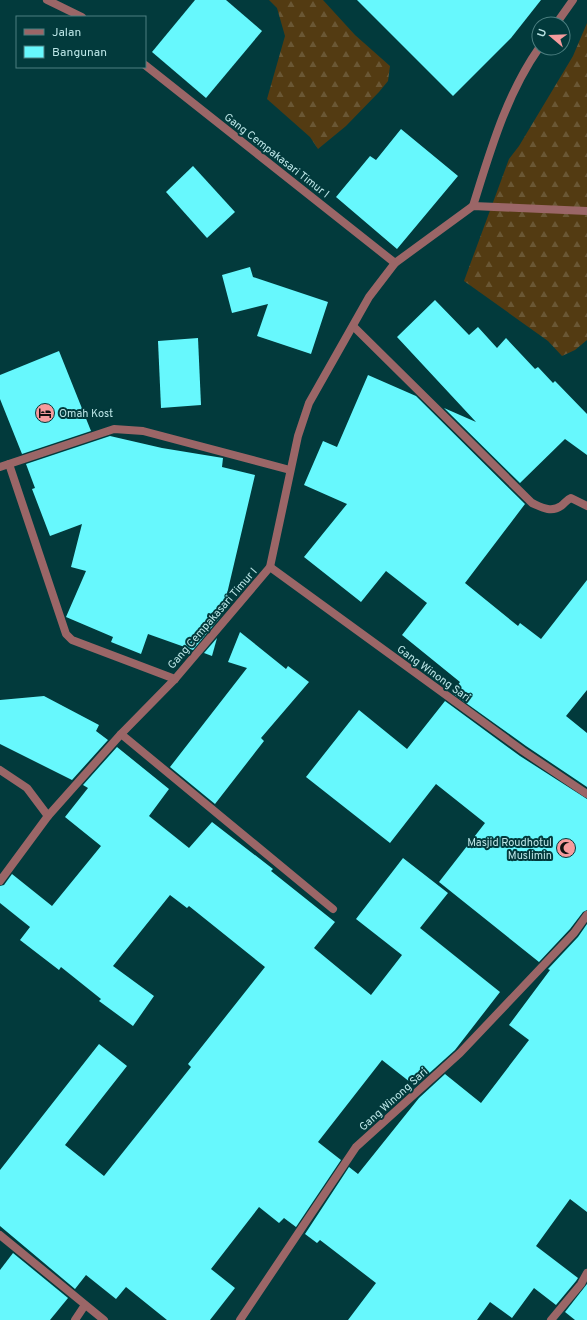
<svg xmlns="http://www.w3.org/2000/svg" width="587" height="1320" font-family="Overpass,sans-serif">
<defs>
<pattern id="forest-firs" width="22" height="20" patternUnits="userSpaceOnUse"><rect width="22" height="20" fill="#533b12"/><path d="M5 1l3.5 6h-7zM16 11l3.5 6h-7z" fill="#6a5734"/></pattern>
</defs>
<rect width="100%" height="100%" fill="#023a3c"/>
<!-- forest -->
<g fill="url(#forest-firs)">
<polygon points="269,0 323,0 355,35 390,66 388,81 379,92 346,126 318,149 310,137 267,99 285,36 277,8"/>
<polygon points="587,23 587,340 575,350 562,356 548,341 464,281 509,159 519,146 573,56"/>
</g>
<!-- building -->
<g fill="#67f8fd">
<polygon points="195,0 226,0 262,31 206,98 152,52"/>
<polygon points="357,0 541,0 511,38 453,96"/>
<polygon points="401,129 458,176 397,249 336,197 370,156 376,160"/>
<polygon points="193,166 235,212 207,238 166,192"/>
<polygon points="250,267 253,277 328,302 311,354 257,336 268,304 232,313 222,275"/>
<polygon points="435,300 469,335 478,327 497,348 506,338 535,369 538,367 553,383 555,381 587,414 587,455 565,439 520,483 444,408 476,422 397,337"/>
<polygon points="198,338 201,405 161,408 158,341"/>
<polygon points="59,351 91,431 22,454 0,399 0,375"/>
<polygon points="368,375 416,396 525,504 465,583 518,626 520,623 541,639 587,580 587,690 566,716 587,733 587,787 526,746 452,693 460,682 402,635 427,603 386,571 361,602 304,557 347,504 304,485 323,441 337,447"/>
<polygon points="110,436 162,448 223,458 222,467 255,475 222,615 193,650 148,634 141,654 111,642 113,637 66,617 86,571 71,567 82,524 50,536 32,489 35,488 26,464"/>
<polygon points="240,632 286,669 288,666 309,682 261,738 264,741 215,804 170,767 247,668 228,662"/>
<polygon points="217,638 212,656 204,653"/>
<polygon points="44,696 99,725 96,731 108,740 72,780 0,744 0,700"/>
<polygon points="445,701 520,756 587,799 587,910 583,912 570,929 539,962 439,882 485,823 436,784 390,843 306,777 359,710 407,749"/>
<polygon points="117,747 169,789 149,816 189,848 212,822 273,869 271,871 335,922 314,948 371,995 402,955 356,919 403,858 448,893 420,928 500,992 455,1050 415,1086 382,1060 318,1142 341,1160 296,1227 284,1218 279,1223 259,1207 211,1269 235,1288 210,1320 167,1320 126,1287 116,1299 86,1275 75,1289 0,1226 0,1170 99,1044 127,1066 65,1145 104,1176 191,1067 188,1064 265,967 189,906 187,908 170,895 113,966 154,996 133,1026 99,1001 101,999 61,967 59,970 20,940 30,927 0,903 0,886 4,885 12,874 52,906 101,846 65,817 88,788 83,785"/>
<polygon points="587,924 587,1212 570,1199 536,1246 578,1278 576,1281 556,1305 534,1288 512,1318 490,1302 477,1320 348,1320 376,1283 320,1240 317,1243 305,1234 349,1167 358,1174 419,1098 445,1074 481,1103 529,1040 509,1025 550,970 548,969 578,937"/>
<polygon points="13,1253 68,1298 50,1320 0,1320 0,1270"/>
<polygon points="587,1284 587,1320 575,1320 565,1312"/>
</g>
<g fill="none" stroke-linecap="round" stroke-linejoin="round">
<!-- service -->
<polyline stroke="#9b6667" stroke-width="8" points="0,770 27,788 48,816"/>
<!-- minor -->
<g stroke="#9b6667" stroke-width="8">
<polyline points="47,0 82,17"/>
<polyline points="556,24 573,0"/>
<polyline points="145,65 395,263"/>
<path d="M473,206C490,152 506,95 539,48"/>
<path d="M353,326L532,503C541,507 551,513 561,506C565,503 566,500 571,498L587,506"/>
<polyline points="9,464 66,634 72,640 175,679"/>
<polyline points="0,467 114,429 143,431 290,470"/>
<polyline points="270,567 523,751 587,794"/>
<polyline points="121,734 333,909"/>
<polyline points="0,881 48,816 121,734 175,679 270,567 298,436 309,403 369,297 395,263 473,206 587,211"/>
<polyline points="0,1235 104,1320"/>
<polyline points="75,1320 85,1305"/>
<polyline points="240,1320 356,1147 460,1053 574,933 587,915"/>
<polyline points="551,1320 581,1284 587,1273"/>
</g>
</g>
<!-- icons -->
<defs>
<g id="hotel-disc" transform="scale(1)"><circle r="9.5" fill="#f59b9d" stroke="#023a3c"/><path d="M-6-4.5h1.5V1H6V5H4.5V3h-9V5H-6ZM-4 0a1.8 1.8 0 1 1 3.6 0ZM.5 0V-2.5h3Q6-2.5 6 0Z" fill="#111"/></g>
<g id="mosque-disc" transform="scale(1)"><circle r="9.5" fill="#f59b9d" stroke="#023a3c"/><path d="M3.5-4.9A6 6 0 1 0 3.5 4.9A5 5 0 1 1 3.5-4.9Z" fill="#111"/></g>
</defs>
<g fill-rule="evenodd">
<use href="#hotel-disc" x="45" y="413"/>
<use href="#mosque-disc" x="566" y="848"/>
</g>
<g text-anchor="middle" stroke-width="4" stroke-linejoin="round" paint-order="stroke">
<!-- street labels -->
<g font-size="11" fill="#bce6e7" stroke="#023a3c">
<text transform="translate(277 155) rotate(38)" y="4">Gang Cempakasari Timur I</text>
<text transform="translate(212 618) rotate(-49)" y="4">Gang Cempakasari Timur I</text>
<text transform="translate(434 673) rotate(36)" y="4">Gang Winong Sari</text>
<text transform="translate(393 1099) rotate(-42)" y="4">Gang Winong Sari</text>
</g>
<!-- poi labels -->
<g font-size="11" fill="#bce6e7" stroke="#023a3c" text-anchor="start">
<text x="59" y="417">Omah Kost</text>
<text x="552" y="846" text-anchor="end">Masjid Roudhotul<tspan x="552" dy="13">Muslimin</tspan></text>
</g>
</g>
<!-- legend -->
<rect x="16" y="16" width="130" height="52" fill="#023a3c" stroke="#4c7f80"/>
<rect x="24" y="29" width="20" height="6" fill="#9b6667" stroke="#4c7f80"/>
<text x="52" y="36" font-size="12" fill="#bce6e7">Jalan</text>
<rect x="24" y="46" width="20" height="12" fill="#67f8fd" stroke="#4c7f80"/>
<text x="52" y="56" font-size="12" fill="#bce6e7">Bangunan</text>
<!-- north arrow -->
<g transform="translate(551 36) rotate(289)"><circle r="19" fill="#023a3c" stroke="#4c7f80"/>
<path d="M0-3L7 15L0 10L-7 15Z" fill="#f59b9d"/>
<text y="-6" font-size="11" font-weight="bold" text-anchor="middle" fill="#bce6e7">U</text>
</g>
</svg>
